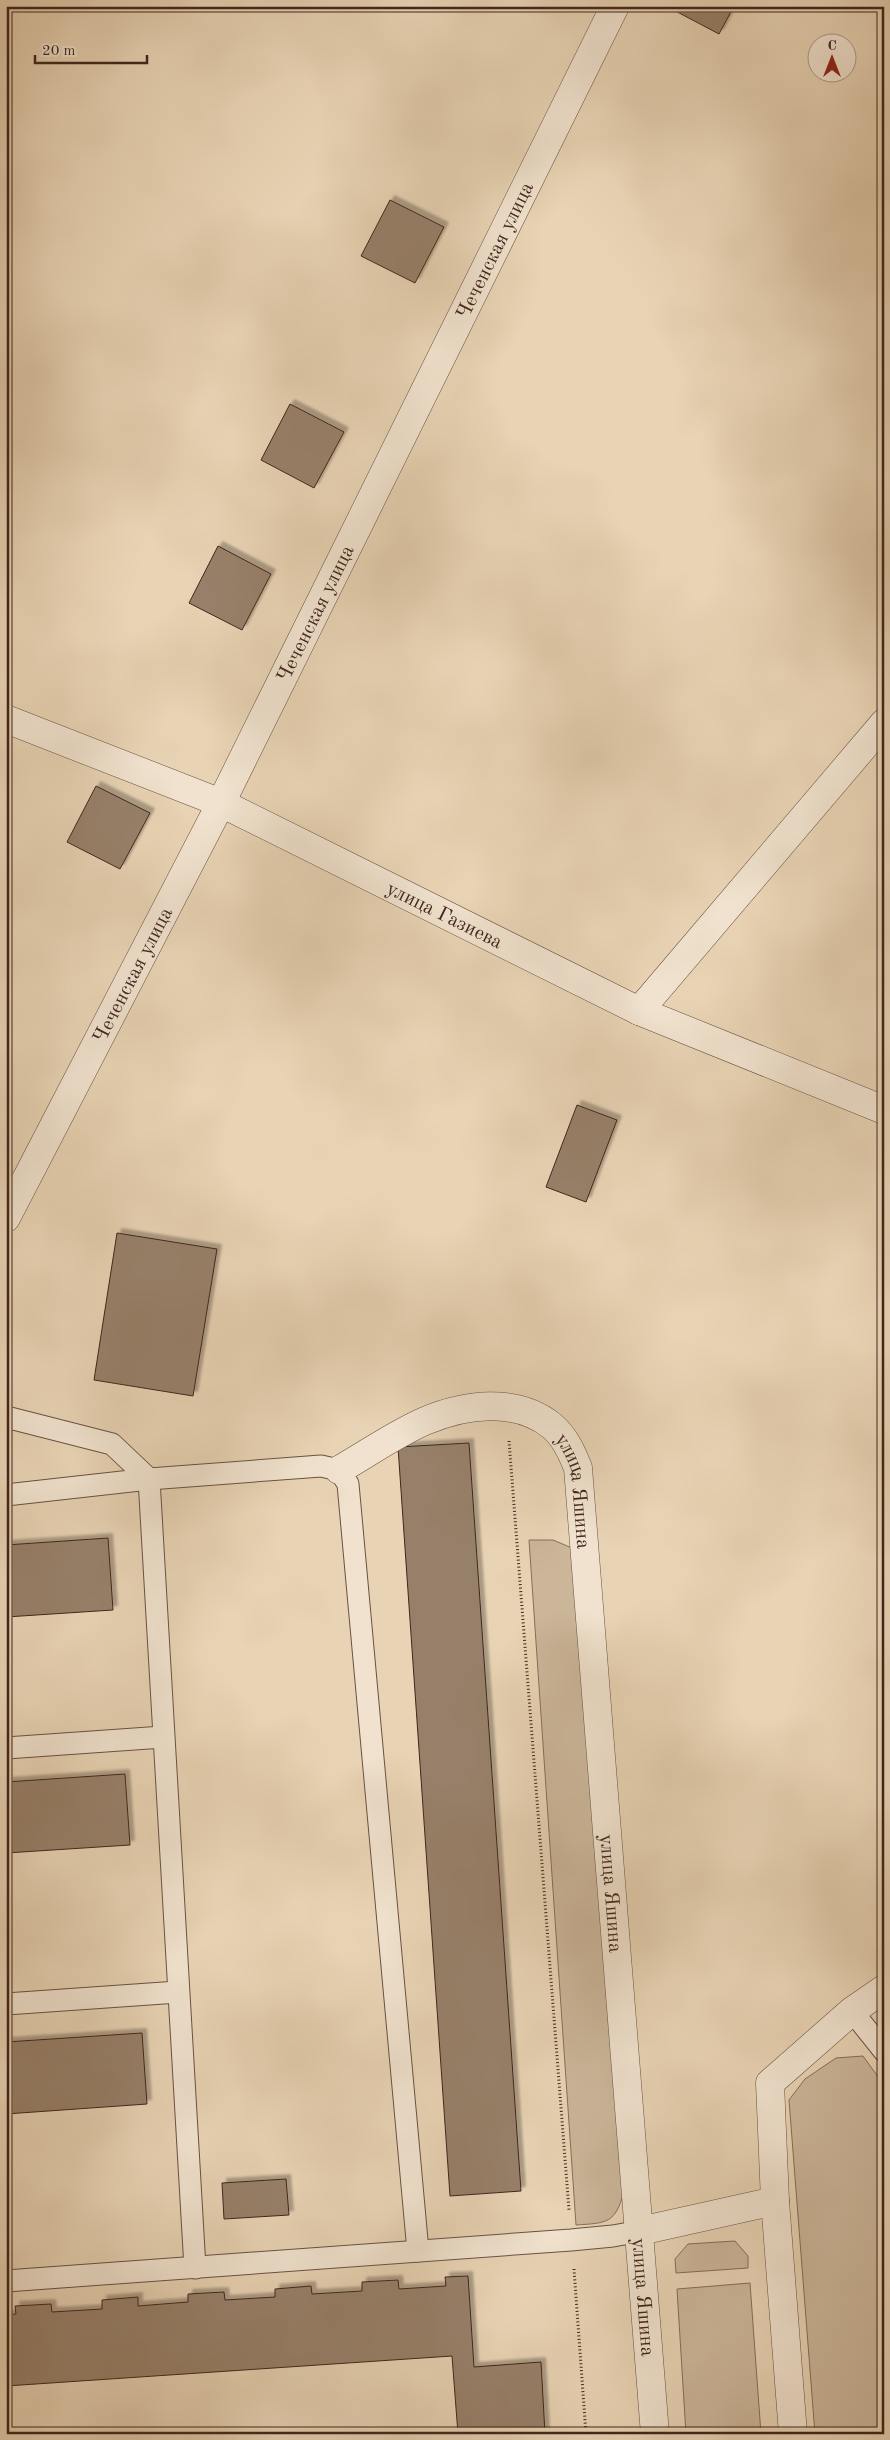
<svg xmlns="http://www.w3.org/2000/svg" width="890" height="2440" font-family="'Old Standard TT',serif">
<defs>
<filter id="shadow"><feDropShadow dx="4.5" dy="-4.5" stdDeviation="1" flood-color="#0004"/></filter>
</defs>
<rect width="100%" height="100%" fill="#e8d3b4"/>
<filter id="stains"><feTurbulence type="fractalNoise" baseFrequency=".004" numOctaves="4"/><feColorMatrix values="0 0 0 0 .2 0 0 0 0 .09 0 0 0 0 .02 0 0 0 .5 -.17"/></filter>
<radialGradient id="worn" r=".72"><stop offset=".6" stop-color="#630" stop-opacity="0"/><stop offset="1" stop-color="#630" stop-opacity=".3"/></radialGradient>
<!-- green -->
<g fill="#cbb69a" stroke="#866e5b">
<path d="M529,1540H553L572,1548L624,2192C615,2223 608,2223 576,2225Z"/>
<polygon points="863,2056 884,2085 884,2434 815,2434 789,2100 805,2079 836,2058"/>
<polygon points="735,2241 748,2256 748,2268 676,2273 675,2259 688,2244"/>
<polygon points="750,2283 761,2434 686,2434 677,2289"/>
</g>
<!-- building -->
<g fill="#97806b" stroke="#40261c" filter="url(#shadow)">
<polygon points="666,6 734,6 719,34"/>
<polygon points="390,200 444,227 415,283 361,256"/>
<polygon points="290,404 344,432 314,488 261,460"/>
<polygon points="218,546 271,574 242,630 189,603"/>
<polygon points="96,786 150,813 120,869 67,842"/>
<polygon points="577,1105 617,1120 586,1202 546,1187"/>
<polygon points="117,1233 217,1249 193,1396 94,1380"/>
<polygon points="469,1443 521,2191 450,2196 398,1447"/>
<polygon points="108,1538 113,1610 6,1617 6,1545"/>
<polygon points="125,1774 130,1845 6,1853 6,1782"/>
<polygon points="142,2033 147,2104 6,2114 6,2042"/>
<polygon points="286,2179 289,2215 224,2219 222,2183"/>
<polygon points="468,2276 474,2367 541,2362 545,2434 458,2434 452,2356 6,2386 6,2315 16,2314 15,2306 51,2304 52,2312 102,2309 102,2300 138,2297 138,2306 188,2302 188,2294 224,2292 225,2300 275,2297 275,2289 311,2286 312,2294 362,2291 362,2282 398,2280 399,2289 446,2286 445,2277"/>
</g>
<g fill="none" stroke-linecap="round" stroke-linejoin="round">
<!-- lane casing -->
<g stroke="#6a5142" stroke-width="23">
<g id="lane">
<polyline points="6,1417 112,1444 149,1479"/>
<polyline points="6,1495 149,1479"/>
<polyline points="6,1748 163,1737"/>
<polyline points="6,2004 178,1992"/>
<polyline points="852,2011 884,2051"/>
<polyline points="195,2268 149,1479 321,1466 339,1470 348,1484 418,2251"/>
<polyline points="6,2281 571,2240 613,2236 640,2231"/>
</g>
</g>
<!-- street casing -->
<g stroke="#6a5142" stroke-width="29">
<g id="street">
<path id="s1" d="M6,719L221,803L639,1011L884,1110"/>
<polyline points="639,1011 884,723"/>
<path id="s2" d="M6,1218L221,803L615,6"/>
<path id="s3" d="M339,1470C367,1454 395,1434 425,1421C465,1404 516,1397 552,1426C565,1437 572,1453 578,1468L655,2434"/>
<polyline points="640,2231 775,2201"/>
<polyline points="793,2434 775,2201 770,2083 852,2011 884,1989"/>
</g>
</g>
<!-- path -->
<g stroke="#40261c" stroke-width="3" stroke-dasharray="1 2.5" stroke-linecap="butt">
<polyline points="509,1441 569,2210"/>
<polyline points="574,2269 586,2434"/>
</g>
<!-- lane -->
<use href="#lane" stroke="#f0e2ce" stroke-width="21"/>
<!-- street -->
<use href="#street" stroke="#f0e2ce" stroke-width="28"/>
</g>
<g text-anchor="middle" stroke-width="4" stroke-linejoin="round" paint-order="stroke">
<!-- street labels -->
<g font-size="20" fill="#40261c" stroke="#f0e2ce">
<text dy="7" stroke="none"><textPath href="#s2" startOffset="1084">Чеченская улица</textPath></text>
<text dy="7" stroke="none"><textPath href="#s2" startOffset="679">Чеченская улица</textPath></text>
<text dy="7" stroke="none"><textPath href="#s1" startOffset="481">улица Газиева</textPath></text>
<text dy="7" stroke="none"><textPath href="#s2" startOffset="274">Чеченская улица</textPath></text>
<text dy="7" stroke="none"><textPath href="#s3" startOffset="304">улица Яшина</textPath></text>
<text dy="7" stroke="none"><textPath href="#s3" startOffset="709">улица Яшина</textPath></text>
<text dy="7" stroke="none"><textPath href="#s3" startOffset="1114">улица Яшина</textPath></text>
</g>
</g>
<!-- margin -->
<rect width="890" height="2440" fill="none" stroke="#e8d3b4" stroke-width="25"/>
<rect x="8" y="8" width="875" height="2425" fill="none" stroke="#40261c" stroke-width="2.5"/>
<rect x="12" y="12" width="865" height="2415" fill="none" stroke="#40261c"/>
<!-- north arrow -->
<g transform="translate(832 58)"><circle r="24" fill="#f0e2ce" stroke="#aa9787"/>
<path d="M0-4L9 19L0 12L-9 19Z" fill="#8f2418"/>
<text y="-8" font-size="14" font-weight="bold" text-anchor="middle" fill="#40261c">С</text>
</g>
<!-- scale -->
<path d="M35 55v8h112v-8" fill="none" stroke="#40261c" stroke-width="2.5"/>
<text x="42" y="55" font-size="15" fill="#40261c" stroke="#f0e2ce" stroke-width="4" paint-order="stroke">20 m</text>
<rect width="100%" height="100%" filter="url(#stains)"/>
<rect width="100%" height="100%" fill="url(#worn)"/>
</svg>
